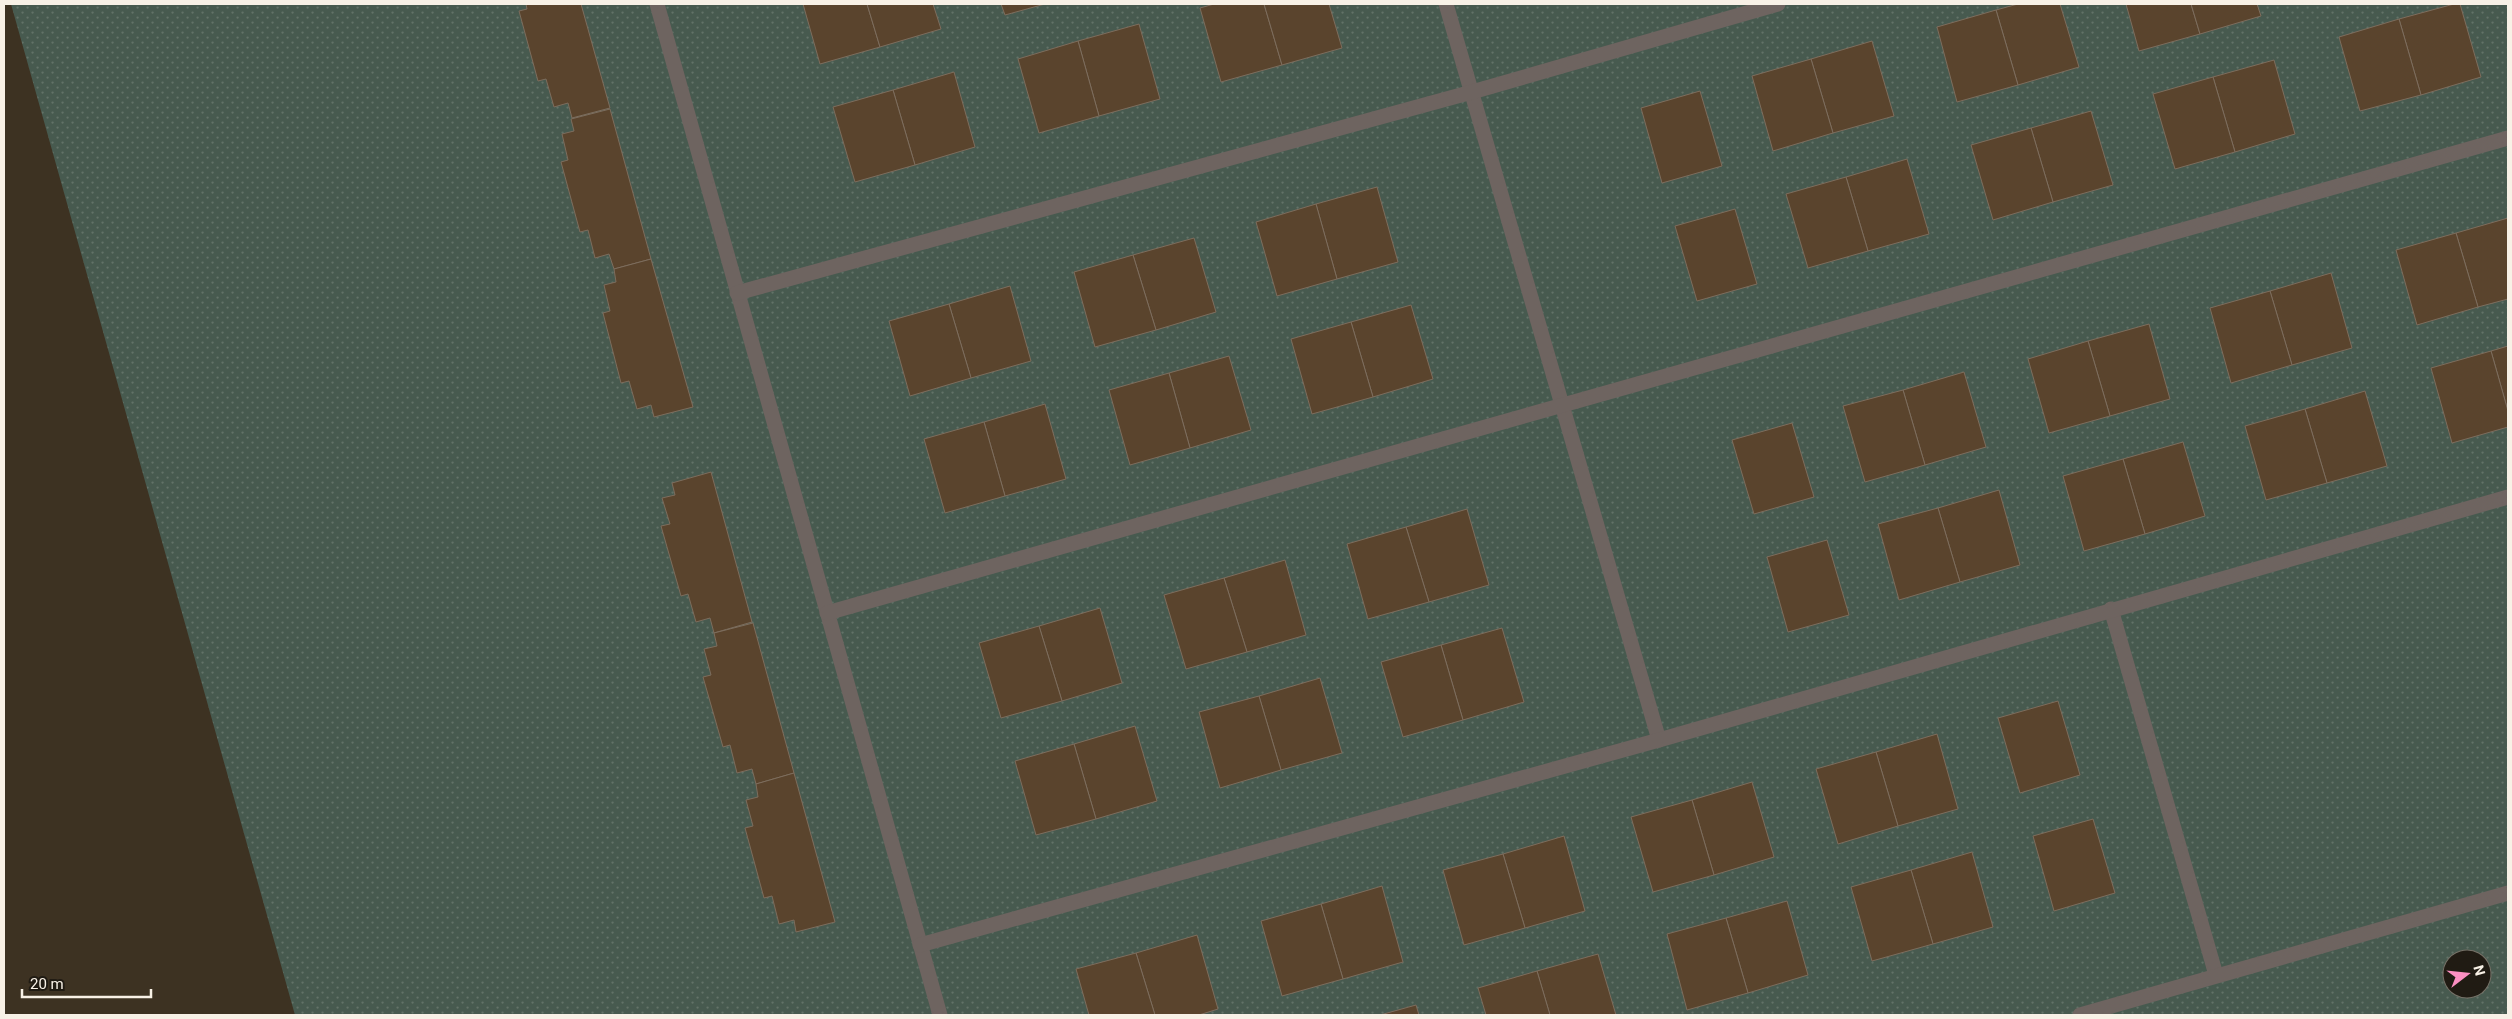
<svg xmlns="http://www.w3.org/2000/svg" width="2512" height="1019" font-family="Roboto,sans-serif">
<defs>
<pattern id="grass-dots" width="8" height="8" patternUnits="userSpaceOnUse" patternTransform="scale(1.25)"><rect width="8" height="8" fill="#475a4f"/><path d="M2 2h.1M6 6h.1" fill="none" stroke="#627268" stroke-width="1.8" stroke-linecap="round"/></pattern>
</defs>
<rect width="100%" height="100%" fill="#3d3222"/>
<!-- grass -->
<path fill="url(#grass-dots)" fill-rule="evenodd" d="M11,4H2508V1015H295ZM2452,959H2482V989H2452Z"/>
<!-- building -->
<g fill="#5a442d" stroke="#7d6d5d">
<polygon points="526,4 581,4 610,108 572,118 568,103 554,107 546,79 538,81 519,11 527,9"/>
<polygon points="803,4 867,4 880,47 820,64"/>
<polygon points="867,4 933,4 941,29 880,47"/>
<polygon points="1001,4 1045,4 1005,15"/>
<polygon points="1214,4 1264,4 1282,65 1221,82 1200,8"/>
<polygon points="1264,4 1329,4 1342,48 1282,65"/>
<polygon points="2018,4 2060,4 2079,67 2018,85 1996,10"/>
<polygon points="2126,4 2191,4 2200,34 2139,51"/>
<polygon points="2191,4 2257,4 2261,16 2200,34"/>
<polygon points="2454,4 2460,4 2481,77 2421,95 2399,19"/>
<polygon points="1996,10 2018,85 1957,102 1937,27"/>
<polygon points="2399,19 2421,95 2360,111 2339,37"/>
<polygon points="1139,24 1160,99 1099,116 1078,41"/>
<polygon points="1078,41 1099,116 1039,133 1018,59"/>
<polygon points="1872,41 1894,116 1833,133 1811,59"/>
<polygon points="1811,59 1833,133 1773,151 1752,76"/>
<polygon points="2274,60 2295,134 2235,152 2213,77"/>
<polygon points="954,72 975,147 915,165 893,90"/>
<polygon points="2213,77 2235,152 2175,169 2153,94"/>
<polygon points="893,90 915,165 855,182 833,107"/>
<polygon points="1700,91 1722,166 1662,183 1641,108"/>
<polygon points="610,109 651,259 614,269 609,254 595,258 588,230 580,232 561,162 568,160 562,134 574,131 571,119"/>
<polygon points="2091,111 2113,185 2053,202 2031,128"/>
<polygon points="2031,128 2053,202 1993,220 1971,145"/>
<polygon points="1907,159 1929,234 1868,251 1846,177"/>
<polygon points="1846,177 1868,251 1808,268 1786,194"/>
<polygon points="1377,187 1398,262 1337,279 1316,204"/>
<polygon points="1316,204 1337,279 1277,296 1256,222"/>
<polygon points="1735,209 1757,284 1697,301 1675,226"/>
<polygon points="2508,218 2508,299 2478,307 2456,233"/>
<polygon points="2456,233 2478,307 2417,325 2396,250"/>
<polygon points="1194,238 1216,312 1156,330 1133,255"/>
<polygon points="1133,255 1156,330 1095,347 1074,272"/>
<polygon points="651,259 693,407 654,417 651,405 637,409 629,381 621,383 603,313 610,311 604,285 616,282 614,269"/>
<polygon points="2331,273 2352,348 2292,365 2270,291"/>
<polygon points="1010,286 1031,361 971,378 949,304"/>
<polygon points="2270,291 2292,365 2231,383 2210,308"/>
<polygon points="949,304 971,378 910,396 889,321"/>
<polygon points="1411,305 1433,379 1373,397 1351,322"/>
<polygon points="1351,322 1373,397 1312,414 1291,339"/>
<polygon points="2149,324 2170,399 2110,416 2088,341"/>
<polygon points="2088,341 2110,416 2049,433 2028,359"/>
<polygon points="2508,346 2508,411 2491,351"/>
<polygon points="2491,351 2508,411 2508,427 2452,443 2431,368"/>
<polygon points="1229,356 1251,430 1190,448 1169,373"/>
<polygon points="1964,372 1986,447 1925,465 1903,390"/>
<polygon points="1169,373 1190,448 1130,465 1109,390"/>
<polygon points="1903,390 1925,465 1865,482 1843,406"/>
<polygon points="2365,391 2387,466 2327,483 2305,409"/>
<polygon points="1045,404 1066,479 1005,496 984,422"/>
<polygon points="2305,409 2327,483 2266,500 2245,426"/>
<polygon points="984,422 1005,496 945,513 924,439"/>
<polygon points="1792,423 1814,497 1754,514 1732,440"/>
<polygon points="2183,442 2205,516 2145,534 2123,459"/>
<polygon points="2123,459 2145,534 2084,551 2063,476"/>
<polygon points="711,472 752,622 714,633 710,618 696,622 688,594 681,596 661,526 670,524 662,498 675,495 672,483"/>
<polygon points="1999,490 2020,565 1960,582 1938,508"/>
<polygon points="1938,508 1960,582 1899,600 1878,524"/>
<polygon points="1467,509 1489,585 1429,602 1406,527"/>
<polygon points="1406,527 1429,602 1368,619 1347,544"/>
<polygon points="1827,540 1849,615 1788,632 1767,557"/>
<polygon points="1285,560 1306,635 1247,652 1224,578"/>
<polygon points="1224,578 1247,652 1186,669 1164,595"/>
<polygon points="1100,608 1122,683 1062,701 1039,626"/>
<polygon points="753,623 794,773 756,784 752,769 737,773 730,745 723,747 703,677 711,675 704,649 717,646 714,633"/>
<polygon points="1039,626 1062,701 1001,718 979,643"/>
<polygon points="1502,628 1524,702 1463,720 1441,645"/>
<polygon points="1441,645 1463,720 1403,737 1381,662"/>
<polygon points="1320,678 1342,753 1281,770 1259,696"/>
<polygon points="1259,696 1281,770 1220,788 1199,712"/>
<polygon points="2058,701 2080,775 2020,793 1998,718"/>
<polygon points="1135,726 1157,801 1096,819 1074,744"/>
<polygon points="1937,734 1958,809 1898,826 1876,752"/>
<polygon points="1074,744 1096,819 1036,835 1015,761"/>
<polygon points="1876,752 1898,826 1838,844 1816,769"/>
<polygon points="794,773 835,922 796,932 794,920 779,924 772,896 764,898 745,828 753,826 746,800 758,797 756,784"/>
<polygon points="1752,782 1774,857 1714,875 1692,800"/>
<polygon points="1692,800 1714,875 1653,892 1631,817"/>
<polygon points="2093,819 2115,893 2054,911 2033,836"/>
<polygon points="1564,836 1585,911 1525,928 1503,854"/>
<polygon points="1972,852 1993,927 1933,944 1911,870"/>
<polygon points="1503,854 1525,928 1464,945 1443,870"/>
<polygon points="1911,870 1933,944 1872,961 1851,887"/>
<polygon points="1382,886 1403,962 1343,979 1321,904"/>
<polygon points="1787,901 1808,975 1748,993 1726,918"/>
<polygon points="1321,904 1343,979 1282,996 1261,921"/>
<polygon points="1726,918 1748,993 1687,1010 1667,934"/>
<polygon points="1197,935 1218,1009 1199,1015 1155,1015 1136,953"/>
<polygon points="1136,953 1155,1015 1089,1015 1076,969"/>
<polygon points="1598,954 1616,1015 1550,1015 1537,971"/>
<polygon points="1537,971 1550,1015 1486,1015 1478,988"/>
<polygon points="1416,1005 1419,1015 1380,1015"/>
</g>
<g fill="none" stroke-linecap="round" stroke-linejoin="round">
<!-- lane -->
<g stroke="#6e6460" stroke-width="15">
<polyline points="657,4 940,1015"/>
<polyline points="1446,4 1659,740"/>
<polyline points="737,293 1472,92 1778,4"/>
<polyline points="2111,609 2216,975"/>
<polyline points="827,613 2508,138"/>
<polyline points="920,945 1659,740 2508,497"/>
<polyline points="2080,1015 2508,893"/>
</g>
</g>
<!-- border -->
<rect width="2512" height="1019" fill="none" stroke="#f8f1e6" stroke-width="10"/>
<!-- north arrow -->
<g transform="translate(2467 974) rotate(74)"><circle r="24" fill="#201b13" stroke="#767167"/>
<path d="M0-4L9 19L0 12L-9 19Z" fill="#fc8fc2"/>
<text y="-8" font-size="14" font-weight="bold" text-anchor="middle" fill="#f8f1e6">N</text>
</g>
<!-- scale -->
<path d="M22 989v8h129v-8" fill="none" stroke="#f8f1e6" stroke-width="2.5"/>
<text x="30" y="989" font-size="15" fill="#f8f1e6" stroke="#201b13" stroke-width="4" paint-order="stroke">20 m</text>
</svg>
